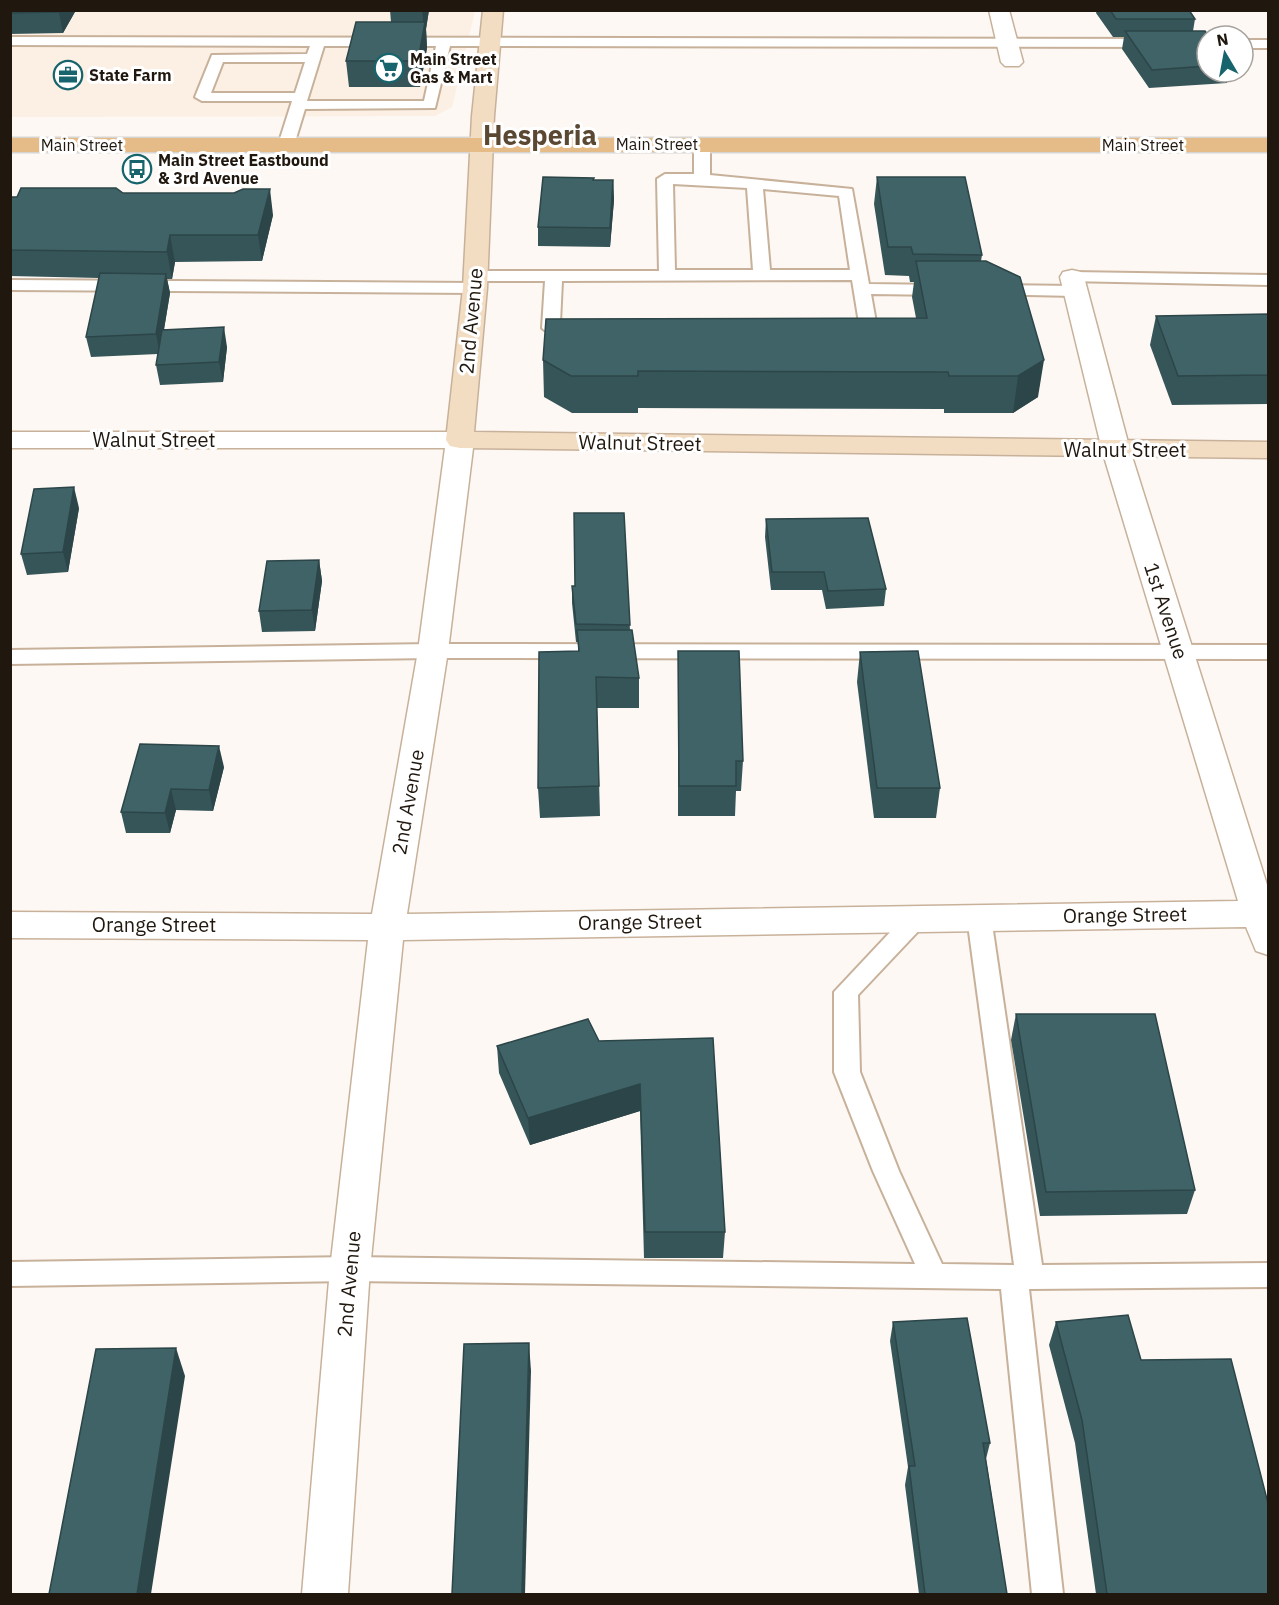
<svg xmlns="http://www.w3.org/2000/svg" width="1279" height="1605" font-family="'IBM Plex Sans',sans-serif">
<rect width="100%" height="100%" fill="#fdf8f3"/>
<!-- built -->
<polygon fill="#fcf0e4" points="10,11 475,11 452,107 435,116 11,117"/>
<g fill="none" stroke-linecap="round" stroke-linejoin="round">
<!-- service casing -->
<g stroke="#c8b19a" stroke-width="4">
<g id="service">
<path d="M10,37L1207,39V47L450,46L435,108L305,109L294,145L286,150L278,145L292,101H202L195,97L212,55L307,54L310,46L10,45ZM324,46H436L424,101H307ZM223,62H305L295,93H211Z"/>
<rect x="1243" y="40" width="25" height="8"/>
<path d="M702,139L710,144V175L852,189L869,284L942,285L950,290L942,295L871,294L877,328C870,336 846,336 839,328L842,324L859,323L852,280L562,281L560,323L578,324L581,328C573,336 550,336 542,328L545,281H476L468,276L476,271H659L657,179L665,174H694V144ZM673,184L747,188L753,270H675ZM763,189L839,196L850,270H770Z"/>
<polygon points="1072,272 1268,275 1268,285 1066,281 1064,277 1066,273"/>
<polygon points="10,280 475,283 483,288 475,293 10,290"/>
<polygon points="993,285 1075,286 1083,291 1075,296 987,294 985,290"/>
<polygon points="433,644 1268,645 1268,659 433,658 10,664 10,650"/>
<polygon points="979,908 987,911 991,917 1042,1265 1268,1263 1268,1287 1029,1289 1063,1594 1032,1594 1001,1289 350,1281 10,1286 10,1262 350,1257 915,1264 873,1171 834,1072 834,992 909,912 917,909 925,912 929,918 925,924 858,995 860,1072 899,1171 942,1264 1014,1265 967,917 971,911"/>
</g>
</g>
<!-- minor casing -->
<g stroke="#c8b19a" stroke-width="3">
<g id="minor">
<polygon points="989,10 1009,10 1023,62 1019,66 1005,66 1001,62"/>
<polygon points="1072,270 1081,272 1084,277 1130,450 1268,888 1268,955 1256,951 1246,927 403,940 370,1269 348,1594 302,1594 330,1269 368,940 10,938 10,912 372,914 418,651 445,448 10,448 10,432 460,432 470,434 474,440 448,651 407,914 1238,901 1102,450 1060,277 1063,272"/>
</g>
</g>
<!-- secondary casing -->
<g stroke="#c8b19a" stroke-width="3">
<polygon id="secondary" points="483,10 503,10 494,116 487,288 474,432 1268,442 1268,458 460,448 450,446 446,440 463,288 472,116"/>
</g>
<!-- primary casing -->
<g stroke="#d7d5d4" stroke-width="3">
<rect id="primary" x="10" y="138" width="1258" height="14"/>
</g>
<!-- service -->
<use href="#service" fill="#fff" fill-rule="evenodd"/>
<!-- minor -->
<use href="#minor" fill="#fff" fill-rule="evenodd"/>
<!-- secondary -->
<use href="#secondary" fill="#f2ddc3" fill-rule="evenodd"/>
<!-- primary -->
<use href="#primary" fill="#e5bb88" fill-rule="evenodd"/>
</g>
<!-- wall -->
<g fill="#365559">
<polygon points="10,10 76,10 63,33 10,34"/>
<polygon points="390,10 429,10 426,29 427,48 420,87 349,87 346,61 391,22"/>
<polygon points="1097,10 1189,10 1195,19 1193,31 1207,36 1207,72 1229,72 1227,83 1149,88 1122,49 1124,37 1113,37 1096,13"/>
<polygon points="877,177 982,255 981,261 1038,397 1013,413 944,413 944,409 638,408 638,413 572,413 544,397 543,360 916,318 912,297 914,282 910,282 909,276 885,275 874,204"/>
<polygon points="594,180 613,180 614,200 610,247 538,246 538,227"/>
<polygon points="123,193 273,215 262,261 175,262 172,279 167,279 170,293 164,329 227,347 223,382 160,385 156,365 158,354 91,357 86,337 99,278 10,276 10,200"/>
<polygon points="1269,314 1269,404 1172,405 1150,345 1156,316"/>
<polygon points="79,508 68,572 27,575 21,554"/>
<polygon points="624,513 630,630 639,678 639,708 597,708 600,816 540,818 538,788 578,651 578,642 576,642 572,603 572,586 575,586"/>
<polygon points="766,519 886,589 884,606 826,609 822,590 771,590 765,537"/>
<polygon points="319,560 322,581 315,631 262,632 259,611"/>
<polygon points="678,651 743,761 741,791 736,791 735,816 678,816"/>
<polygon points="860,652 940,788 936,818 874,818 857,682"/>
<polygon points="224,767 213,811 176,810 170,833 126,833 121,812"/>
<polygon points="1016,1014 1195,1190 1187,1214 1040,1216 1011,1040"/>
<polygon points="713,1038 725,1232 723,1258 644,1258 640,1111 530,1145 499,1073 497,1046 599,1041"/>
<polygon points="893,1322 990,1443 986,1459 1007,1594 919,1594 905,1485 908,1467 890,1341"/>
<polygon points="1056,1322 1141,1360 1269,1594 1096,1594 1075,1443 1049,1345"/>
</g>
<!-- shaded-wall -->
<g fill="#2c4548">
<polygon points="59,10 76,10 63,33 59,12"/>
<polygon points="422,10 429,10 426,29 427,48 420,87 418,61 424,29"/>
<polygon points="613,180 614,200 610,247 610,228"/>
<polygon points="270,189 273,215 262,261 258,235"/>
<polygon points="170,235 175,262 172,279 167,252"/>
<polygon points="166,274 170,293 160,354 156,334"/>
<polygon points="224,327 227,347 223,382 219,362"/>
<polygon points="1044,360 1038,397 1013,413 1018,376"/>
<polygon points="74,487 79,508 68,572 63,552"/>
<polygon points="319,560 322,581 315,631 312,610"/>
<polygon points="219,746 224,767 213,811 209,790"/>
<polygon points="171,789 176,810 170,833 165,813"/>
<polygon points="640,1084 640,1111 530,1145 528,1118"/>
<polygon points="529,1343 531,1371 525,1594 522,1594"/>
<polygon points="176,1348 185,1376 151,1594 137,1594"/>
</g>
<!-- building -->
<g fill="#3f6367" stroke="#2c4548" stroke-width="1.5">
<polygon points="10,10 59,10 59,12 10,13"/>
<polygon points="1110,10 1189,10 1195,19 1116,19"/>
<polygon points="356,22 425,22 418,61 346,61"/>
<polygon points="1125,31 1205,31 1209,36 1207,36 1207,66 1152,70"/>
<polygon points="543,177 594,178 593,180 613,180 610,228 538,227"/>
<polygon points="877,177 965,177 982,255 913,254 911,247 888,247"/>
<polygon points="21,188 116,188 123,193 234,193 243,189 270,189 258,235 170,235 167,252 10,250 10,200 12,197 17,197"/>
<polygon points="916,261 986,261 1020,277 1044,360 1018,376 949,376 948,372 638,371 638,376 571,376 543,360 546,319 927,318"/>
<polygon points="100,273 166,274 156,334 86,337"/>
<polygon points="1269,314 1269,375 1178,376 1156,316"/>
<polygon points="224,327 219,362 156,365 162,330"/>
<polygon points="74,487 63,552 21,554 34,489"/>
<polygon points="574,513 624,513 630,625 576,624 572,586 575,586"/>
<polygon points="868,518 886,589 828,591 824,572 772,572 766,519"/>
<polygon points="319,560 312,610 259,611 267,561"/>
<polygon points="577,630 632,630 639,678 596,677 599,786 538,788 539,652 579,651"/>
<polygon points="678,651 739,651 743,761 736,761 736,786 679,786"/>
<polygon points="918,651 940,788 877,788 860,652"/>
<polygon points="140,744 219,746 209,790 171,789 165,813 121,812"/>
<polygon points="1016,1014 1155,1014 1195,1190 1046,1192"/>
<polygon points="588,1019 599,1041 713,1038 725,1232 645,1232 640,1084 528,1118 497,1046"/>
<polygon points="1128,1315 1141,1360 1231,1359 1269,1507 1269,1594 1107,1594 1082,1420 1056,1322"/>
<polygon points="967,1318 990,1443 983,1443 1007,1594 925,1594 909,1466 915,1466 893,1322"/>
<polygon points="529,1343 522,1594 452,1594 464,1344"/>
<polygon points="176,1348 137,1594 49,1594 96,1349"/>
</g>
<!-- icons -->
<defs>
<g id="supermarket-ring" transform="scale(1.5)"><circle r="9.5" fill="#fff" stroke="#17646c" stroke-width="1.5"/><path d="M-6-5.5h2.5l.6 2H6L4.5 2H-2.5L-4.4-4H-6ZM-1.5 3.2a1.3 1.3 0 1 0 .1 0ZM3 3.2a1.3 1.3 0 1 0 .1 0Z" fill="#17646c"/></g>
<g id="office-ring" transform="scale(1.5)"><circle r="9.5" fill="#fff" stroke="#17646c" stroke-width="1.5"/><path d="M-6-3h4V-5.5h4V-3h4V5H-6ZM-1-4.5V-3h2v-1.5ZM-6 0V1H6V0Z" fill="#17646c"/></g>
<g id="bus-ring" transform="scale(1.5)"><circle r="9.5" fill="#fff" stroke="#17646c" stroke-width="1.5"/><path d="M-5-6H5V4H4V6H2V4H-2V6H-4V4H-5ZM-3.5-4V0h7V-4ZM-3.5 1.2v1.5H-2V1.2ZM2 1.2v1.5H3.5V1.2Z" fill="#17646c"/></g>
</defs>
<g fill-rule="evenodd">
<use href="#supermarket-ring" x="389" y="68"/>
<use href="#office-ring" x="68" y="75"/>
<use href="#bus-ring" x="137" y="169"/>
</g>
<g text-anchor="middle" stroke-width="6" stroke-linejoin="round" paint-order="stroke">
<!-- far-poi labels -->
<g font-size="16" font-weight="bold" fill="#20180f" stroke="#fff" text-anchor="start">
<text x="410" y="65">Main Street<tspan x="410" dy="18">Gas &amp; Mart</tspan></text>
<text x="89" y="81">State Farm</text>
<text x="158" y="166">Main Street Eastbound<tspan x="158" dy="18">&amp; 3rd Avenue</tspan></text>
</g>
<!-- far-street labels -->
<g font-size="16" fill="#20180f" stroke="#fff">
<text x="657" y="150">Main Street</text>
<text x="82" y="151">Main Street</text>
<text x="1143" y="151">Main Street</text>
</g>
<!-- street labels -->
<g font-size="20" fill="#20180f" stroke="#fff">
<text transform="translate(471 321) rotate(-85)" y="7">2nd Avenue</text>
<text x="154" y="447">Walnut Street</text>
<text transform="translate(640 443) rotate(1)" y="7">Walnut Street</text>
<text x="1125" y="457">Walnut Street</text>
<text transform="translate(1166 611) rotate(72)" y="7">1st Avenue</text>
<text transform="translate(408 802) rotate(-80)" y="7">2nd Avenue</text>
<text transform="translate(1125 915) rotate(-1)" y="7">Orange Street</text>
<text transform="translate(640 922) rotate(-1)" y="7">Orange Street</text>
<text x="154" y="932">Orange Street</text>
<text transform="translate(349 1284) rotate(-85)" y="7">2nd Avenue</text>
</g>
<!-- far-town labels -->
<g font-size="27" font-weight="bold" fill="#5b4833" stroke="#fff">
<text x="540" y="145">Hesperia</text>
</g>
</g>
<!-- border -->
<rect width="1279" height="1605" fill="none" stroke="#20180f" stroke-width="24"/>
<!-- north arrow -->
<g transform="translate(1225 54) rotate(350)"><circle r="28" fill="#ffffff" stroke="#a6a39f" stroke-width="1.5"/>
<path d="M0-4.5L10 22L0 15L-10 22Z" fill="#17646c"/>
<text y="-9" font-size="16" font-weight="bold" text-anchor="middle" fill="#20180f">N</text>
</g>
</svg>
